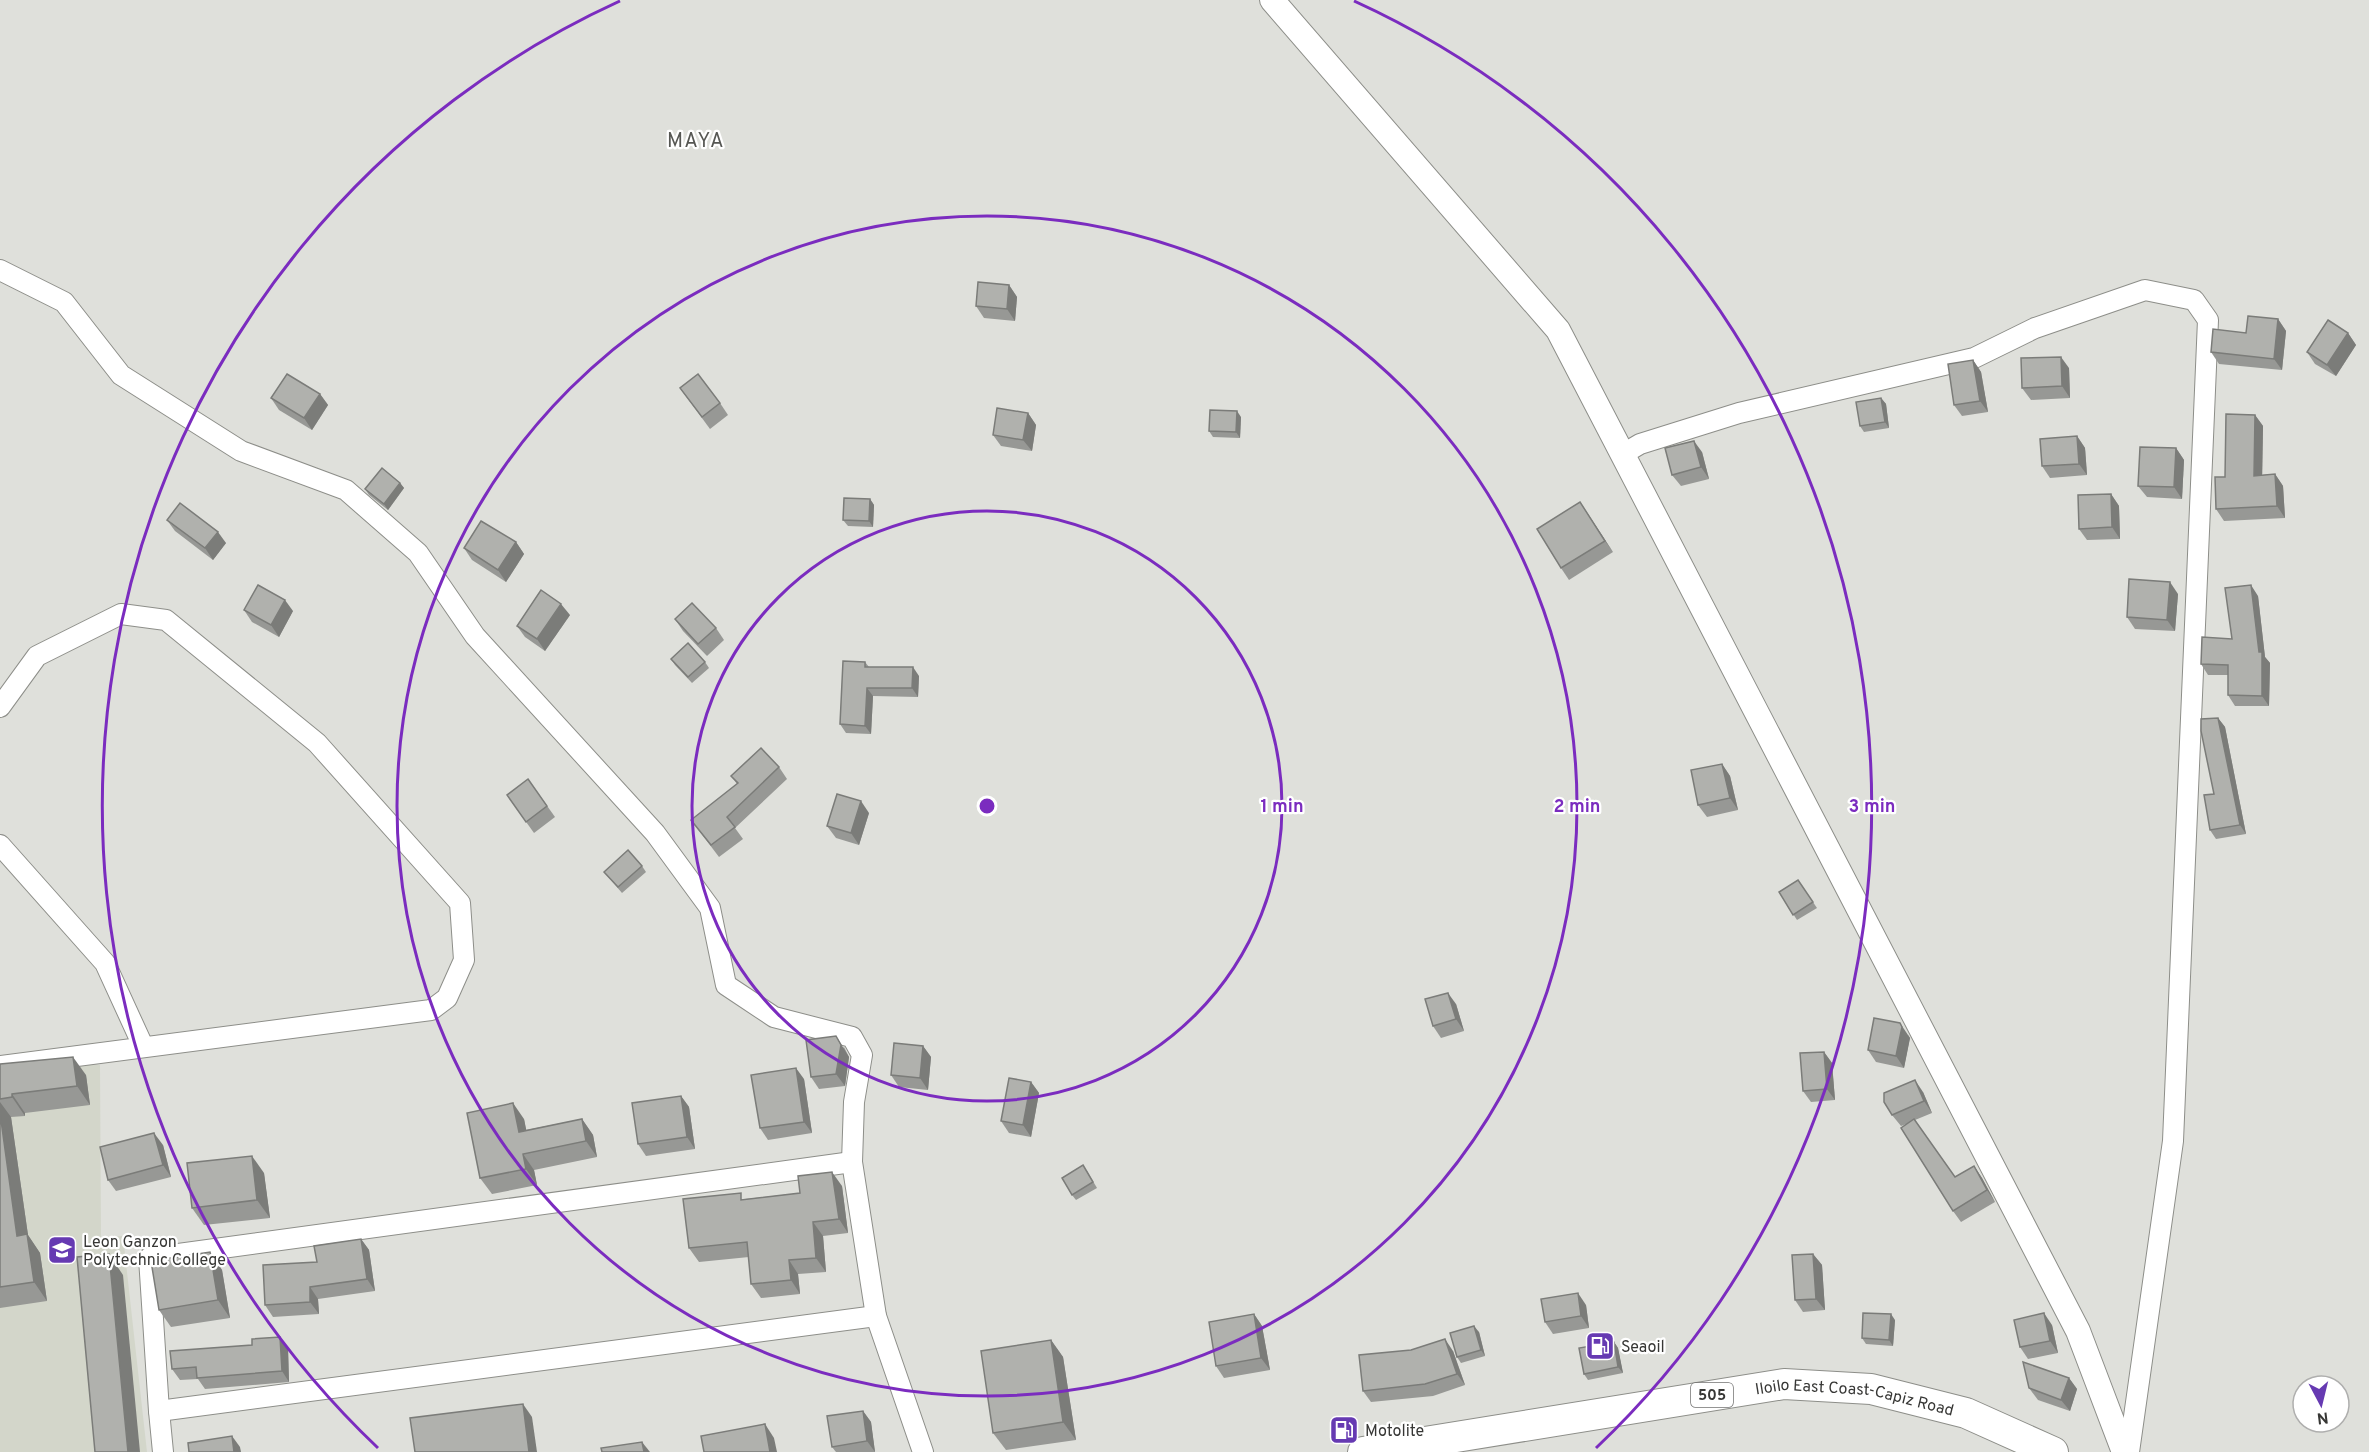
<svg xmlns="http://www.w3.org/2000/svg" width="2369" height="1452" font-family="Overpass,sans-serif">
<rect width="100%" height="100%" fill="#dfe0db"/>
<!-- built -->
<polygon fill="#d3d6ca" points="65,1061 100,1065 101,1237 123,1236 147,1452 0,1452 0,1066"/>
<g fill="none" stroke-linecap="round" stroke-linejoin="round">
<!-- minor casing -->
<g stroke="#8d8e89" stroke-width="22">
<g id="minor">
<polyline points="0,270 64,302 121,375 241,451 346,490 418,553 475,636 655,833 710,908 726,985 774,1017 852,1037 862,1055 854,1102 852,1162 876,1316 923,1452"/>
<polyline points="1623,454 1640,444 1739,413 1974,358 2035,328 2145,290 2194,300 2208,320 2173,1141 2129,1452"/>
<polyline points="0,707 37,656 121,614 166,620 317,743 460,903 464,960 447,998 431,1010 0,1066"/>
<polyline points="0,845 105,963 143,1046"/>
<polyline points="159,1411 149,1258 852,1162"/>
<polyline points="163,1452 159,1411 876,1316"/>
</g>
</g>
<!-- tertiary casing -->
<g stroke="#8d8e89" stroke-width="26">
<polyline id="tertiary" points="1272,0 1558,330 2078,1331 2124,1452"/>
</g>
<!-- primary casing -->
<g stroke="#8d8e89" stroke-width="32">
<g id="primary">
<path id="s1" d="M1363,1452L1784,1384L1871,1389L1966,1413L2053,1452"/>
</g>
</g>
<!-- minor -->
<use href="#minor" stroke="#fff" stroke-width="20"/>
<!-- tertiary -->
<use href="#tertiary" stroke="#fff" stroke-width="24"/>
<!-- primary -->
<use href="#primary" stroke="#fff" stroke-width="30"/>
</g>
<!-- wall -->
<g fill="#979895">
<polygon points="1009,285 1017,297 1015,321 984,318 976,306"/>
<polygon points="2278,319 2286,331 2282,370 2219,364 2211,352 2246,333"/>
<polygon points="2348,333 2356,345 2336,376 2315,364 2307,352"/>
<polygon points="1973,360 1981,372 1988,412 1962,416 1954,405"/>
<polygon points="2069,368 2070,398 2031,400 2022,388"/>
<polygon points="680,388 720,403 728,415 710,429"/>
<polygon points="320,394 328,405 312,430 279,410 271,398"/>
<polygon points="1881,398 1886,404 1889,428 1864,432 1860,426"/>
<polygon points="1028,413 1036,425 1032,451 1001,446 993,435"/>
<polygon points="2255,415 2263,426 2262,475 2275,474 2283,486 2285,518 2224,521 2216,509 2225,477"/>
<polygon points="1241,417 1240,438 1213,437 1209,431"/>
<polygon points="2077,436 2085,448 2087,475 2050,478 2042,466"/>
<polygon points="2176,448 2184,460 2182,499 2147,497 2138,486"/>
<polygon points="1702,452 1709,479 1681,486 1672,475"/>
<polygon points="400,483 404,488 388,510 369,495 365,489"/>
<polygon points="2111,494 2119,506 2120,539 2087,540 2079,529"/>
<polygon points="870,499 874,505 873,527 848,526 843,520"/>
<polygon points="1580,502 1613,552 1569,580 1561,568"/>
<polygon points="167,520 226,543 213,560 175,531"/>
<polygon points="516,542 524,554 506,582 472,560 464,548"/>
<polygon points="2178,594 2175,631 2135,629 2127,617"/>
<polygon points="2258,596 2265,657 2270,663 2269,706 2235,706 2228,695 2228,675 2208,675 2201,664 2232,639"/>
<polygon points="244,610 293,611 279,637 252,622"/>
<polygon points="570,615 545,651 525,637 517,626"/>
<polygon points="675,619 716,628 724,640 707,656 683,631"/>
<polygon points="671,659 705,662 709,668 692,683 675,665"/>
<polygon points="865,662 869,667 919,676 918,697 873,696 871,734 846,733 840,724"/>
<polygon points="2218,718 2225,727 2246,834 2216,839 2210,830 2214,794"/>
<polygon points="1722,764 1730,776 1738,810 1707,817 1698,805"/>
<polygon points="779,767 787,779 735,828 743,839 719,857 691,820 737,784 731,776"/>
<polygon points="528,779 555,817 534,833 507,795"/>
<polygon points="869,813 859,845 836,838 827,826"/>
<polygon points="642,866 646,872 622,893 604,872"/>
<polygon points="1798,880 1817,908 1797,920 1779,892"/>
<polygon points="1456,1004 1464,1031 1441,1038 1433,1026"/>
<polygon points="1908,1035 1910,1038 1904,1068 1876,1062 1868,1050"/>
<polygon points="923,1046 931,1057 928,1090 899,1087 891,1075"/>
<polygon points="844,1047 849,1057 845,1086 819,1089 811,1077"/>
<polygon points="1824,1052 1832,1063 1835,1100 1811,1102 1803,1091"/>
<polygon points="0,1064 86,1075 90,1105 25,1113 25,1116 11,1117 28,1235 40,1253 47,1301 0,1308"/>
<polygon points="804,1079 812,1133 768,1140 760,1128"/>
<polygon points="1031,1082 1039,1093 1031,1137 1009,1133 1001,1121"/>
<polygon points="1923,1092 1932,1113 1915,1120 1955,1177 1974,1166 1982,1178 1995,1202 1961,1222 1953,1211 1909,1123 1901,1126 1892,1115"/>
<polygon points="681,1096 689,1107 695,1149 646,1156 638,1144"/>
<polygon points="524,1119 526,1130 582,1119 593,1135 597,1157 534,1170 537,1185 492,1194 480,1178"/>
<polygon points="163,1145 171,1177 116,1191 108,1180"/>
<polygon points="1087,1171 1097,1188 1076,1200 1072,1195"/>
<polygon points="264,1173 270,1218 204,1225 192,1208"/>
<polygon points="842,1186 848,1233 823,1236 826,1272 798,1274 800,1294 761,1298 751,1284 749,1257 699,1262 689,1248 745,1199 800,1193"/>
<polygon points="361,1239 369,1250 375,1291 318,1299 319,1314 273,1317 265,1305 317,1262"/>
<polygon points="210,1252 222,1270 230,1318 171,1327 159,1310"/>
<polygon points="1813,1254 1822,1265 1825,1310 1803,1312 1795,1300"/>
<polygon points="1586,1305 1589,1328 1553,1334 1545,1322"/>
<polygon points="1254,1314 1262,1326 1270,1370 1224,1378 1216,1366"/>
<polygon points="1895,1320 1893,1346 1866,1344 1862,1338"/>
<polygon points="2052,1325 2058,1353 2028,1359 2020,1347"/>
<polygon points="1479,1332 1485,1356 1461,1363 1457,1357"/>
<polygon points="280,1337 288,1348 289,1382 205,1389 198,1379 180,1380 172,1369"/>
<polygon points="1051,1340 1063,1357 1076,1440 1006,1450 993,1433"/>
<polygon points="1614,1342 1618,1348 1623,1373 1588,1380 1584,1374"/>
<polygon points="1453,1351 1465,1385 1433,1396 1371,1402 1363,1391"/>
<polygon points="2069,1378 2077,1389 2070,1411 2038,1400 2029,1388"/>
<polygon points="863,1411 871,1422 875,1452 836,1452 832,1447"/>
</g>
<!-- shaded-wall -->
<g fill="#7b7c79">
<polygon points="1009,285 1017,297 1015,321 1007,309"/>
<polygon points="2278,319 2286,331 2282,370 2274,359"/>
<polygon points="2348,333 2356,345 2336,376 2327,365"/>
<polygon points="2061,357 2069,368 2070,398 2062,386"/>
<polygon points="1973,360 1981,372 1988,412 1980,401"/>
<polygon points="320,394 328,405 312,430 304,418"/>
<polygon points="1881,398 1886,404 1889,428 1885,422"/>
<polygon points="1237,411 1241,417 1240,438 1236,432"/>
<polygon points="1028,413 1036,425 1032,451 1023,440"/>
<polygon points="2255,415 2263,426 2262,487 2254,476"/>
<polygon points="2077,436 2085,448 2087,475 2079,464"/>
<polygon points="1694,441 1702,452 1709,479 1701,467"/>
<polygon points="2176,448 2184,460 2182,499 2174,487"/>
<polygon points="2275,474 2283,486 2285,518 2277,506"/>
<polygon points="400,483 404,488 388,510 384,504"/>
<polygon points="2111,494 2119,506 2120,539 2112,527"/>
<polygon points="870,499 874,505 873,527 869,521"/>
<polygon points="1580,502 1588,514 1613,552 1605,541"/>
<polygon points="218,532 226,543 213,560 205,548"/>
<polygon points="516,542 524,554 506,582 498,570"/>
<polygon points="2170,582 2178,594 2175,631 2167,620"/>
<polygon points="2251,585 2258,596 2265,657 2270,663 2269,706 2262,696 2259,652"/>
<polygon points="285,600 293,611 279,637 271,625"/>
<polygon points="561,604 570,615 545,651 537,639"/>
<polygon points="913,667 919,676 918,697 912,688"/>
<polygon points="867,688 873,696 871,734 865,726"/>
<polygon points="2218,718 2225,727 2246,834 2240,825"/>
<polygon points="1722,764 1730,776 1738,810 1730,798"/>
<polygon points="861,801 869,813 859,845 851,833"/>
<polygon points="1448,993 1456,1004 1464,1031 1456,1019"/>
<polygon points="1900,1023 1910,1038 1904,1068 1896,1056"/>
<polygon points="836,1036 849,1057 845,1086 836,1074"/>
<polygon points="923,1046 931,1057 928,1090 920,1078"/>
<polygon points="1824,1052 1832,1063 1835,1100 1827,1089"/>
<polygon points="73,1057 86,1075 90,1105 77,1086"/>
<polygon points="796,1068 804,1079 812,1133 804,1122"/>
<polygon points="1915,1080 1923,1092 1932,1113 1924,1101"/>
<polygon points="1031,1082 1039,1093 1031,1137 1023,1125"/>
<polygon points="12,1094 25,1113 25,1116 12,1097"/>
<polygon points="681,1096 689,1107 695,1149 687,1137"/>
<polygon points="0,1102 11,1117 28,1235 40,1253 47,1301 34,1282 17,1236 0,1113"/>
<polygon points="513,1103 524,1119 530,1148 519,1132"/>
<polygon points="582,1119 593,1135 597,1157 586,1141"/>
<polygon points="154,1133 163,1145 171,1177 163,1165"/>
<polygon points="523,1154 534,1170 537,1185 526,1169"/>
<polygon points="252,1156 264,1173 270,1218 257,1200"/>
<polygon points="1974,1166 1982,1178 1995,1202 1987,1190"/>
<polygon points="832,1172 842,1186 848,1233 839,1219"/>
<polygon points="813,1222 823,1236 826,1272 816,1258"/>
<polygon points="361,1239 369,1250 375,1291 367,1279"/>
<polygon points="210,1252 222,1270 230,1318 218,1300"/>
<polygon points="109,1254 123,1275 140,1452 128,1452"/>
<polygon points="1813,1254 1822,1265 1825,1310 1816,1299"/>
<polygon points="789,1260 798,1274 800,1294 791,1280"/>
<polygon points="310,1287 318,1299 319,1314 310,1302"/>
<polygon points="1578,1293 1586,1305 1589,1328 1581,1316"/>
<polygon points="2044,1313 2052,1325 2058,1353 2050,1341"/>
<polygon points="1254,1314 1262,1326 1270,1370 1261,1358"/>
<polygon points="1891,1314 1895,1320 1893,1346 1889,1340"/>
<polygon points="1474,1326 1479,1332 1485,1356 1481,1350"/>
<polygon points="280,1337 288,1348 289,1382 282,1371"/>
<polygon points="1445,1339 1453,1351 1465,1385 1457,1374"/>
<polygon points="1051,1340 1063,1357 1076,1440 1063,1422"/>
<polygon points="1614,1342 1618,1348 1623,1373 1618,1367"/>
<polygon points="2069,1378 2077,1389 2070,1411 2061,1400"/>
<polygon points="523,1404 532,1417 537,1452 529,1452"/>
<polygon points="863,1411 871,1422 875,1452 867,1441"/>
<polygon points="765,1424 774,1438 777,1452 770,1452"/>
<polygon points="232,1436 240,1447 241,1452 234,1452"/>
<polygon points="642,1442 650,1452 644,1452"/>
</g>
<!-- building -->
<g fill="#b0b1ad" stroke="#7b7c79" stroke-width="1.5">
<polygon points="978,282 1009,285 1007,309 976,306"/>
<polygon points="2248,316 2278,319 2274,359 2211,352 2213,329 2246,333"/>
<polygon points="2328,320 2348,333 2327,365 2307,352"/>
<polygon points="2061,357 2062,386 2022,388 2021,358"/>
<polygon points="1973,360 1980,401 1954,405 1948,364"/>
<polygon points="287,374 320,394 304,418 271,398"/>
<polygon points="698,374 720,403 702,417 680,388"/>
<polygon points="1881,398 1885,422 1860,426 1856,402"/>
<polygon points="997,408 1028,413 1023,440 993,435"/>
<polygon points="1210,410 1237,411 1236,432 1209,431"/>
<polygon points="2226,414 2255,415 2254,476 2275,474 2277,506 2216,509 2215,477 2225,477"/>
<polygon points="2077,436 2079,464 2042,466 2040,439"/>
<polygon points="1694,441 1701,467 1672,475 1665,448"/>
<polygon points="2140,447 2176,448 2174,487 2138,486"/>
<polygon points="382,468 400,483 384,504 365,489"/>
<polygon points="2111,494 2112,527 2079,529 2078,495"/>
<polygon points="844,498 870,499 869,521 843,520"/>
<polygon points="1580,502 1605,541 1561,568 1537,529"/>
<polygon points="180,503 218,532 205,548 167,520"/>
<polygon points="481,521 516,542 498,570 464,548"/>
<polygon points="2129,579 2170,582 2167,620 2127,617"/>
<polygon points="258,585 285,600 271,625 244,610"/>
<polygon points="2251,585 2259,652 2262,652 2262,696 2228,695 2228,665 2201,664 2202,637 2232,639 2225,588"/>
<polygon points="541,590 561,604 537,639 517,626"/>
<polygon points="692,603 716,628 698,644 675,619"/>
<polygon points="688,643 705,662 688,677 671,659"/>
<polygon points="843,661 865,662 865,667 913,667 912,688 867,688 865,726 840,724"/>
<polygon points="2218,718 2240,825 2210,830 2204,795 2214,794 2201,731 2201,719"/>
<polygon points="761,748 779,767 727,817 735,827 711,845 691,820 738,783 731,776"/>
<polygon points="1722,764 1730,798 1698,805 1691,770"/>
<polygon points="528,779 547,806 526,822 507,795"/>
<polygon points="837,794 861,801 851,833 827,826"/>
<polygon points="628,850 642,866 618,887 604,872"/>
<polygon points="1798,880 1813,902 1793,915 1779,892"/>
<polygon points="1448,993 1456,1019 1433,1026 1425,999"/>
<polygon points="1874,1018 1900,1023 1902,1027 1896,1056 1868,1050"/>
<polygon points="836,1036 841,1045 836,1074 811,1077 806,1040"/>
<polygon points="894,1043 923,1046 920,1078 891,1075"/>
<polygon points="1824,1052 1827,1089 1803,1091 1800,1053"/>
<polygon points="73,1057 77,1086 12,1094 12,1097 0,1099 0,1064"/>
<polygon points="796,1068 804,1122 760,1128 751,1075"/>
<polygon points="1009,1078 1031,1082 1023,1125 1001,1121"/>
<polygon points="1915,1080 1924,1101 1892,1115 1884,1102 1884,1093"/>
<polygon points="681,1096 687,1137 638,1144 632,1103"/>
<polygon points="513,1103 519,1132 582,1119 586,1141 523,1154 526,1169 480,1178 467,1113"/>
<polygon points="0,1113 17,1236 27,1234 34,1282 0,1287"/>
<polygon points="1914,1119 1955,1177 1974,1166 1987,1190 1953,1211 1901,1128"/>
<polygon points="154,1133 163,1165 108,1180 100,1147"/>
<polygon points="252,1156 257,1200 192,1208 187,1163"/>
<polygon points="1083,1165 1093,1182 1072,1195 1062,1178"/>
<polygon points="832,1172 839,1219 813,1222 816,1258 789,1260 791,1280 751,1284 747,1242 689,1248 683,1199 741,1193 741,1200 800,1193 798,1176"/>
<polygon points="361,1239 367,1279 310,1287 310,1302 265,1305 263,1265 317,1262 314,1246"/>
<polygon points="210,1252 218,1300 159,1310 151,1261"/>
<polygon points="109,1254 128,1452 95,1452 77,1257"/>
<polygon points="1813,1254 1816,1299 1795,1300 1792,1255"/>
<polygon points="1578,1293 1581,1316 1545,1322 1541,1299"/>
<polygon points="1863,1313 1891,1314 1889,1340 1862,1338"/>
<polygon points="2044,1313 2050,1341 2020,1347 2014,1320"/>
<polygon points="1254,1314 1261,1358 1216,1366 1209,1322"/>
<polygon points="1474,1326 1481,1350 1457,1357 1450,1333"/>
<polygon points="280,1337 282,1371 197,1378 196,1367 172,1369 170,1351 252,1345 252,1339"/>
<polygon points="1445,1339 1457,1374 1425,1384 1363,1391 1359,1355 1411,1350"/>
<polygon points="1051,1340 1063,1422 993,1433 981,1351"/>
<polygon points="1614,1342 1618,1367 1584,1374 1579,1348"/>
<polygon points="2023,1362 2069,1378 2061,1400 2029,1388"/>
<polygon points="523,1404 529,1452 415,1452 410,1418"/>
<polygon points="863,1411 867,1441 832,1447 827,1416"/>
<polygon points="765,1424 770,1452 704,1452 701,1436"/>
<polygon points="232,1436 234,1452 189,1452 188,1443"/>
<polygon points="642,1442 644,1452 602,1452 601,1448"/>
</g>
<!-- distance rings -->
<g fill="none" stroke="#7b2cbf" stroke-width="3">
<circle cx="987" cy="806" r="295"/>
<circle cx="987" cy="806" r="590"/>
<path d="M378 1448A885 885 0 0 1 620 1M1354 1A885 885 0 0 1 1596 1448"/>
</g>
<!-- icons -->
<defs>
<g id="university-square" transform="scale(1.5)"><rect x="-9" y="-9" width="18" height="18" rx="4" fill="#663ab2" stroke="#fff"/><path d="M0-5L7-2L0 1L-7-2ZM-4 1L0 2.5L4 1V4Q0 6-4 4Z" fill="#fff"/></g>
<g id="fuel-square" transform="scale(1.5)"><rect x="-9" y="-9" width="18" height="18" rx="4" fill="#663ab2" stroke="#fff"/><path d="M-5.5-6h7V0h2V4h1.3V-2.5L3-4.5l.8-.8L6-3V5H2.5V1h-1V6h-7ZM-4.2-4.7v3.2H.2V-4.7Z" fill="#fff"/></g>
</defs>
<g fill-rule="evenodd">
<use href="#university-square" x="62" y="1250"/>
<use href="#fuel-square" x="1600" y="1346"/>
<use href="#fuel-square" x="1344" y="1430"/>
</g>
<g text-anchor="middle" stroke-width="4.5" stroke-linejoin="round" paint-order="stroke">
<!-- shield labels -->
<rect fill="#fff" stroke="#737372" stroke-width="1.5" x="1691" y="1383" width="42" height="24" rx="4.5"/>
<g font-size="15" font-weight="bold" fill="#373735">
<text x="1712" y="1400">505</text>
</g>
<!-- poi labels -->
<g font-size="16" fill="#373735" stroke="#fff" text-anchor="start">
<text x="83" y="1247">Leon Ganzon<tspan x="83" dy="18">Polytechnic College</tspan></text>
<text x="1621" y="1352">Seaoil</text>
<text x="1365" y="1436">Motolite</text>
</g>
<!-- street labels -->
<g font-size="16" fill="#373735" stroke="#fff">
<text dy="6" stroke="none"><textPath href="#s1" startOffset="498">Iloilo East Coast-Capiz Road</textPath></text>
</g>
<!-- quarter labels -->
<g font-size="20" letter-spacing="1.5" fill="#565753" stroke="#fff">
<text x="696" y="147">MAYA</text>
</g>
</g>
<circle cx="987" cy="806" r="9" fill="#7b2cbf" stroke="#fff" stroke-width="3"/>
<g font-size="18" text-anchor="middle" font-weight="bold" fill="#7b2cbf" stroke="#fff" stroke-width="4.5" stroke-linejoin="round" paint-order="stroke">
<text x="1282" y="812">1 min</text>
<text x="1577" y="812">2 min</text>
<text x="1872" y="812">3 min</text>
</g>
<!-- north arrow -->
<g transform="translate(2321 1404) rotate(173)"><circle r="28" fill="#ffffff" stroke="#afafae" stroke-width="1.5"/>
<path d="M0-4.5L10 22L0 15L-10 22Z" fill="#663ab2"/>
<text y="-9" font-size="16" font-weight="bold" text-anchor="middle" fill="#373735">N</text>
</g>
</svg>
